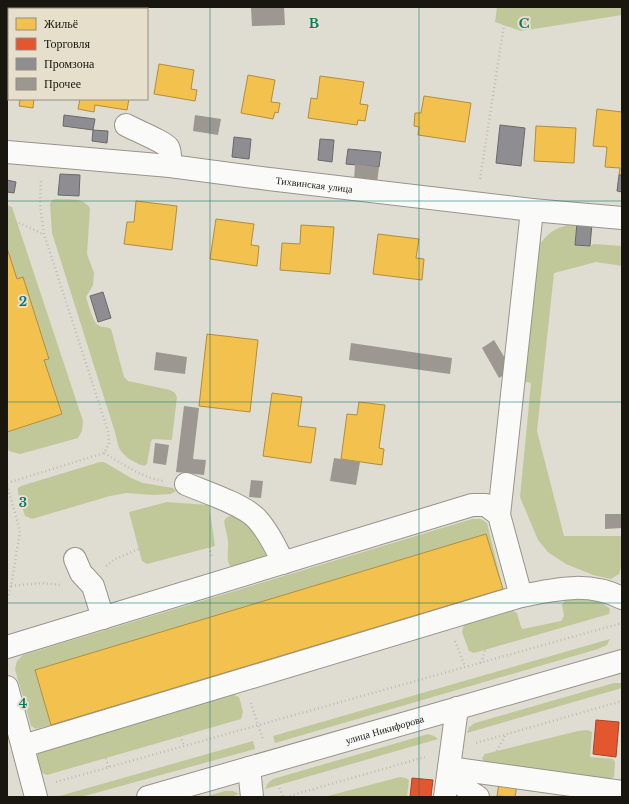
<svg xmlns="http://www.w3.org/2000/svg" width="629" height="804" font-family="'Libre Baskerville',serif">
<rect width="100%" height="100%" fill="#dfdcd1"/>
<!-- green -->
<g fill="#c0c89a">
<polygon points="497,7 622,7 622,15 521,31 495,22"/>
<path d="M57,199C70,200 82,197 90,208L87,254L94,273L93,285L86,297C88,303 93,323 98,325C102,328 106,326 111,329L124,377L128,381L133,382L170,390L175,393L177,397L172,439L171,440L153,439L151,441L147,464L144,466C140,465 137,463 133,461C116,451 119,445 114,429L52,233L50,204L52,200Z"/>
<polygon points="7,205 12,207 83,421 82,431 78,438 20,454 9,451 7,448 7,432 62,414 44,360 49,358 23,278 17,279 7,248"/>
<path d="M577,223L576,245L590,246L594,244L622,246V266L596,262L554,273L537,431L564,536H622V564L619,574L611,579L593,575L566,564L549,553L538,540L520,497L531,383L522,381L537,249C548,231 556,227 577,223Z"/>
<polygon points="100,462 104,462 131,478 143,483 173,488 176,491 171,494 154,495 126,493 110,496 32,519 25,516 18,493 18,488 21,486"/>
<polygon points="167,502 209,505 215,546 147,564 142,561 129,512"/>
<path d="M230,516C243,517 256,531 263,542C266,546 267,552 268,557L232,568C225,562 229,549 228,541C227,534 225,528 224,521L226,518Z"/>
<polygon points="472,519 481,519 487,523 503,589 486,534 35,670 51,725 36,729 31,726 15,669 17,661 23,655"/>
<path d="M565,600C580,600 599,597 610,609L609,614L474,653L469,651L462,632L464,625L513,611L517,613L521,627L523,629L561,621L564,616L562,605Z"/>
<polygon points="610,639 607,645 598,649 275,743 273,736"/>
<polygon points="614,683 622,683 622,688 467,733 469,727 475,723"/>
<polygon points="232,694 239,697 243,712 241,719 47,775 40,772 36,757 39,753"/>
<polygon points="588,730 592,732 590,757 613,759 615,762 614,777 610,779 492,765 484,762 482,758 485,754 578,731"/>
<polygon points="428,734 434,736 438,739 265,789 268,783 273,779"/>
<polygon points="253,741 255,749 81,797 56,797"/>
<polygon points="400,777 406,778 409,780 407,797 324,797"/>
<polygon points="225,791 233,791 239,794 231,797 204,797"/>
</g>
<!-- homes -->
<g fill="#f2c14e" stroke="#b18e3b">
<rect x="7" y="57" width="2" height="41"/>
<polygon points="159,64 194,70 191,89 197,90 195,101 154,94"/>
<polygon points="248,75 275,80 271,102 280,103 278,113 275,112 273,119 241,113"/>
<polygon points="320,76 364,82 360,104 368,105 365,121 358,120 357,125 308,118 311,98 317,99"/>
<polygon points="424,96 471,103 465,142 418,135 419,127 414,126 415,113 421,113"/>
<polygon points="14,99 34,99 33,108 19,106 20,100"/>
<polygon points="80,99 129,99 127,110 95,105 94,112 78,109"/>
<polygon points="597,109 622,112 622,175 619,175 620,168 605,167 607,147 593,146"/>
<polygon points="536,126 576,128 574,163 534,161"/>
<polygon points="136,201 177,206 172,250 124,244 127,222 134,222"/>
<polygon points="216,219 254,224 251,245 259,246 257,266 210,259"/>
<polygon points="301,225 334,227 330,274 280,270 282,243 300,244"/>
<polygon points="378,234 419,239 416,258 424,259 422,280 373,274"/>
<polygon points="7,248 17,279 23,277 49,359 44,360 62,414 7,432"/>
<polygon points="207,334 258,340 250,412 199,406"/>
<polygon points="272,393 302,397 298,426 316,428 311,463 263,456"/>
<polygon points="359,402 385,405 379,448 384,449 382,465 341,459 347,414 357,415"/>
<polygon points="486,534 503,589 51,725 35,670"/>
<polygon points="499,783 517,785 515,797 497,796"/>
</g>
<!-- shops -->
<g fill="#e4572e" stroke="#a74425">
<polygon points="596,720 619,722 616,757 593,754"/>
<polygon points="412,778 433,780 431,796 434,797 410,797"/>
</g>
<!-- industry -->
<g fill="#8d8d92" stroke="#6a696b">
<polygon points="64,115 95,119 93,130 63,126"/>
<polygon points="500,125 525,128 521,166 496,163"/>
<polygon points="93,130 108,131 107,143 92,141"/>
<polygon points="234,137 251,139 249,159 232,157"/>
<polygon points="320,139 334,140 332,162 318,160"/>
<polygon points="348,149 381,152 379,167 346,164"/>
<polygon points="60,174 80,175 79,196 58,195"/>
<polygon points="619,175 622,175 622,192 617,191"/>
<polygon points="7,180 16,182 14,193 7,192"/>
<polygon points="577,223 592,224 590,246 575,245"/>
<polygon points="103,292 111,318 98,322 90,296"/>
</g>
<!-- building -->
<g fill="#9c9791">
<polygon points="251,7 284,7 285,25 252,26"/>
<polygon points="195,115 221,119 218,135 193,131"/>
<polygon points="355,164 379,167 377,183 354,181"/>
<polygon points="494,340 512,370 499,378 482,348"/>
<polygon points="351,343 452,358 450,374 349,360"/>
<polygon points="156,352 187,357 185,374 154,370"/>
<polygon points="184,406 199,408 193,459 206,460 204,475 176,472"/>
<polygon points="155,443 169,445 166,465 153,463"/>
<polygon points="334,458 360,462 356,485 330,481"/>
<polygon points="251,480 263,481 261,498 249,497"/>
<polygon points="605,514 622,514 622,528 605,529"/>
</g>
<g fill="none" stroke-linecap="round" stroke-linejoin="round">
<!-- minor casing -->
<g stroke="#98948c" stroke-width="24">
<g id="minor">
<path d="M126,125C133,129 166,143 168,147C171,152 170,160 170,166"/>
<path id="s1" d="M7,152L170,166L269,179L532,210L622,218"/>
<path d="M186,484C205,492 242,504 256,518C268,531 276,547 283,563"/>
<polyline points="499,515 532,210"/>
<polyline points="75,559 81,573 93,586 103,618"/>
<path d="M521,596C557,589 587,581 622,598"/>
<polyline points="7,647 472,505 486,505 499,515 521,596 23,746"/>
<polyline points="7,687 36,797"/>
<polyline points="249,768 252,797"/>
<polyline points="445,797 457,708"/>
<path d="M478,797C465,790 458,780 449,768L622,792"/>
</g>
</g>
<!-- major casing -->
<g stroke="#98948c" stroke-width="24">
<g id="major">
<path id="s2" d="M148,797L622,661"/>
</g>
</g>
<!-- path -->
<g stroke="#bebdb9" stroke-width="2.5" stroke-dasharray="1 3" stroke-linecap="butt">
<polyline points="480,179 504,25 513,7"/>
<polyline points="7,221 17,222 43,234"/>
<path d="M104,453C123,464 141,477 163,481"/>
<polyline points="7,483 104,453 109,444 108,431 44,234 40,205 41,179"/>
<polyline points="7,485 20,531 11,586 7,599"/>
<polyline points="209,547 212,558"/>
<polyline points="106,566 115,559 139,549"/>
<polyline points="11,586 42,583 60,585"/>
<polyline points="455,641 465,667"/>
<polyline points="481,663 491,631"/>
<polyline points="251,703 263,740"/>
<polyline points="177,724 184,747"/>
<polyline points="476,743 622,701"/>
<polyline points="102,747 109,768"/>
<polyline points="497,751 506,734"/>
<polyline points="56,782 622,623"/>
<polyline points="278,784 283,797"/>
<polyline points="286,797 425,757"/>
</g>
<!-- minor -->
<use href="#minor" stroke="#fafaf8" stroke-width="22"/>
<!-- major -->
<use href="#major" stroke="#fafaf8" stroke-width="22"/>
</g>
<!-- grid -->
<path fill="none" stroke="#0f766e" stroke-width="1" stroke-opacity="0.55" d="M210,7V797M419,7V797M7,201H622M7,402H622M7,603H622"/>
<g text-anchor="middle" stroke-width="4" stroke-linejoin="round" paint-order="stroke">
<!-- street labels -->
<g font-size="10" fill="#18160f" stroke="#e5dfcb">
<text dy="4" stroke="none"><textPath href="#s1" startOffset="309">Тихвинская улица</textPath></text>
<text dy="4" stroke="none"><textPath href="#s2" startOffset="246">улица Никифорова</textPath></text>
</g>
</g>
<g font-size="13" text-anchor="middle" font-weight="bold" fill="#0f766e" stroke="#e5dfcb" stroke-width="4" stroke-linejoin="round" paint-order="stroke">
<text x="314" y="28">B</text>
<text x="524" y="28">C</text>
<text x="23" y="306">2</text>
<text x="23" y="507">3</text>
<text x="23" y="708">4</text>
</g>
<!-- border -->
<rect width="629" height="804" fill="none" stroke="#18160f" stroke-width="16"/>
<!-- legend -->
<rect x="8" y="8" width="140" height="92" fill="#e5dfcb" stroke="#938f80"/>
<rect x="16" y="18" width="20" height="12" fill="#f2c14e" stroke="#938f80"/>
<text x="44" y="28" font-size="12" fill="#18160f">Жильё</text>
<rect x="16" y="38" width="20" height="12" fill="#e4572e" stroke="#938f80"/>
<text x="44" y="48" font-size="12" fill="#18160f">Торговля</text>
<rect x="16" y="58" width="20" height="12" fill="#8d8d92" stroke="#938f80"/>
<text x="44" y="68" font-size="12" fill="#18160f">Промзона</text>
<rect x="16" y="78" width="20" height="12" fill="#9c9791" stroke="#938f80"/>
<text x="44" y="88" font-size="12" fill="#18160f">Прочее</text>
</svg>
